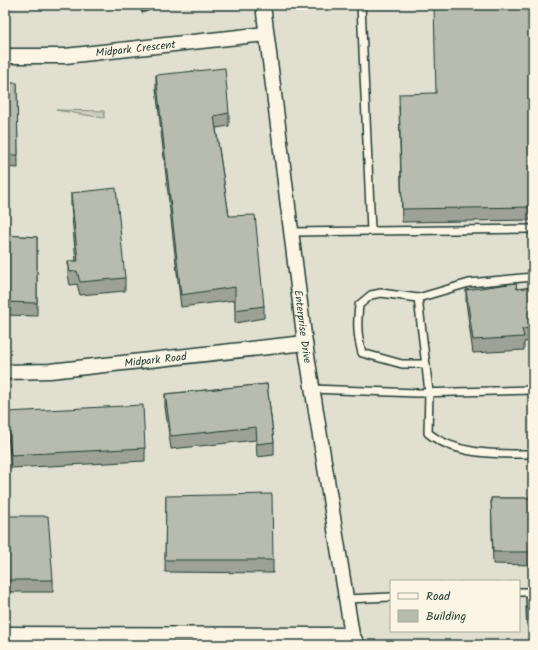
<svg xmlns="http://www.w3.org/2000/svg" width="538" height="650" font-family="Kalam,sans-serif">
<rect width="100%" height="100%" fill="#f3eede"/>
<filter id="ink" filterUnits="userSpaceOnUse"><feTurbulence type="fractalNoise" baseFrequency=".025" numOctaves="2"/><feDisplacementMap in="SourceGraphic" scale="8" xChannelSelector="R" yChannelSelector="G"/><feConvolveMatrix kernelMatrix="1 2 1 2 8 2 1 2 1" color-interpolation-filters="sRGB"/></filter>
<g filter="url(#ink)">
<!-- built -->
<path fill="#e1dfd0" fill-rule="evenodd" d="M5,5H533V645H5ZM391,581H519V631H391Z"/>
<!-- green -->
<polygon fill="#d0d1c2" stroke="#78877b" points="56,110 104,111 104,118"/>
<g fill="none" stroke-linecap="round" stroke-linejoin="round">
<!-- service casing -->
<g stroke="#1f3d34" stroke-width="10">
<g id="service">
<polyline points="361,5 371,231"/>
<polyline points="291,232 533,229"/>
<path d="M533,277L469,283L418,298L429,392L428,433C457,456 498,454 533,454"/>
<path d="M418,298L381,293L371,295L359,305C357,324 357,334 362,353L402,364H426"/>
<polyline points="312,389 417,393 533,390"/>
<polyline points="519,592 533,592"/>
<polyline points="530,592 531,623 533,623"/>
<polyline points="346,599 391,597"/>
</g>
</g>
<!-- minor casing -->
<g stroke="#1f3d34" stroke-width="17">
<g id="minor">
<path id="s1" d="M263,5L305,343L352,635L358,645"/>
<path id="s2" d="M5,56H65L266,34"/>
<path id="s3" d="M5,372L50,371L305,343"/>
<polyline points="5,634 352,635"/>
</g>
</g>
<!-- service -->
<use href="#service" stroke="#fcf5e5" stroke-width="7"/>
<!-- minor -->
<use href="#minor" stroke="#fcf5e5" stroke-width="14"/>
</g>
<!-- wall -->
<g fill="#9ea296" stroke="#1f3d34">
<polygon points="139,5 163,5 142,13"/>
<polygon points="533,5 533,220 402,222 399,106 436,93"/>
<polygon points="156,75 229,113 229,126 216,128 229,216 264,306 264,318 235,323 235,300 181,307 156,88"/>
<polygon points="5,83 17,83 18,168 5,167"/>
<polygon points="71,193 125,278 125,291 80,295 77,284 70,285 68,274 68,261 76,261 71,205"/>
<polygon points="5,235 37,237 37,316 5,315"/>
<polygon points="533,287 533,341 524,342 524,350 473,353 466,302 466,290 517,289"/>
<polygon points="267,384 274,442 274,455 257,457 256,440 171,449 165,407 165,394"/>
<polygon points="7,412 145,448 145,461 11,468 7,425"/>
<polygon points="166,496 273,560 273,573 165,572"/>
<polygon points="491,498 533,498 533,565 493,564"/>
<polygon points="5,516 53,580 53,592 5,592"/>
</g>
<!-- shaded-wall -->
<polygon fill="#81847a" stroke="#1f3d34" points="142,5 163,5 142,13"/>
<!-- building -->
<g fill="#b8bcae" stroke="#1f3d34">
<polygon points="434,5 533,5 533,207 402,209 399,94 436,93"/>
<polygon points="225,68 229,113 214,116 229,216 255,215 264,306 235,310 235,287 181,295 156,75"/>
<polygon points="5,83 17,83 18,155 5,155"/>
<polygon points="116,188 125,278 80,282 77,271 70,272 68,261 78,261 71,193"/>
<polygon points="5,235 37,237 37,303 5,302"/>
<polygon points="516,283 517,289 533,287 533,328 522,329 524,337 473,340 466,290"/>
<polygon points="267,384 274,442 257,444 256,427 171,436 165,394"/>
<polygon points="143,405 145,448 11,455 7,412"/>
<polygon points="272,494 273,560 165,560 166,496"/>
<polygon points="491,498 533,498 533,552 493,552"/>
<polygon points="5,516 48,516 53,580 5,580"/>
</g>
</g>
<g text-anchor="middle" stroke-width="3" stroke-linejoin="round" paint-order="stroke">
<!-- street labels -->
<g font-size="11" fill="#1f3d34" stroke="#fcf5e5">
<text dy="4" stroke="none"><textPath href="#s2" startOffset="131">Midpark Crescent</textPath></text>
<text dy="4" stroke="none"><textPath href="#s1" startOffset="324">Enterprise Drive</textPath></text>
<text dy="4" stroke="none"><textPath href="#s3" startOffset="151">Midpark Road</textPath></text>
</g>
</g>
<!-- margin -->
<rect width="538" height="650" fill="none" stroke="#fcf5e5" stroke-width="20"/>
<rect x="10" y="10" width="518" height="630" fill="none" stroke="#1f3d34" stroke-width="1.5" filter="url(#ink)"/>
<!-- legend -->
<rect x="390" y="580" width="130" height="52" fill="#fcf5e5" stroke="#a4ab9e"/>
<rect x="398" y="593" width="20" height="6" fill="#fcf5e5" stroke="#a4ab9e"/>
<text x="426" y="600" font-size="12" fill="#1f3d34">Road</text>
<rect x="398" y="610" width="20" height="12" fill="#b8bcae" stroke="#a4ab9e"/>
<text x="426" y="620" font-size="12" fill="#1f3d34">Building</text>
</svg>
